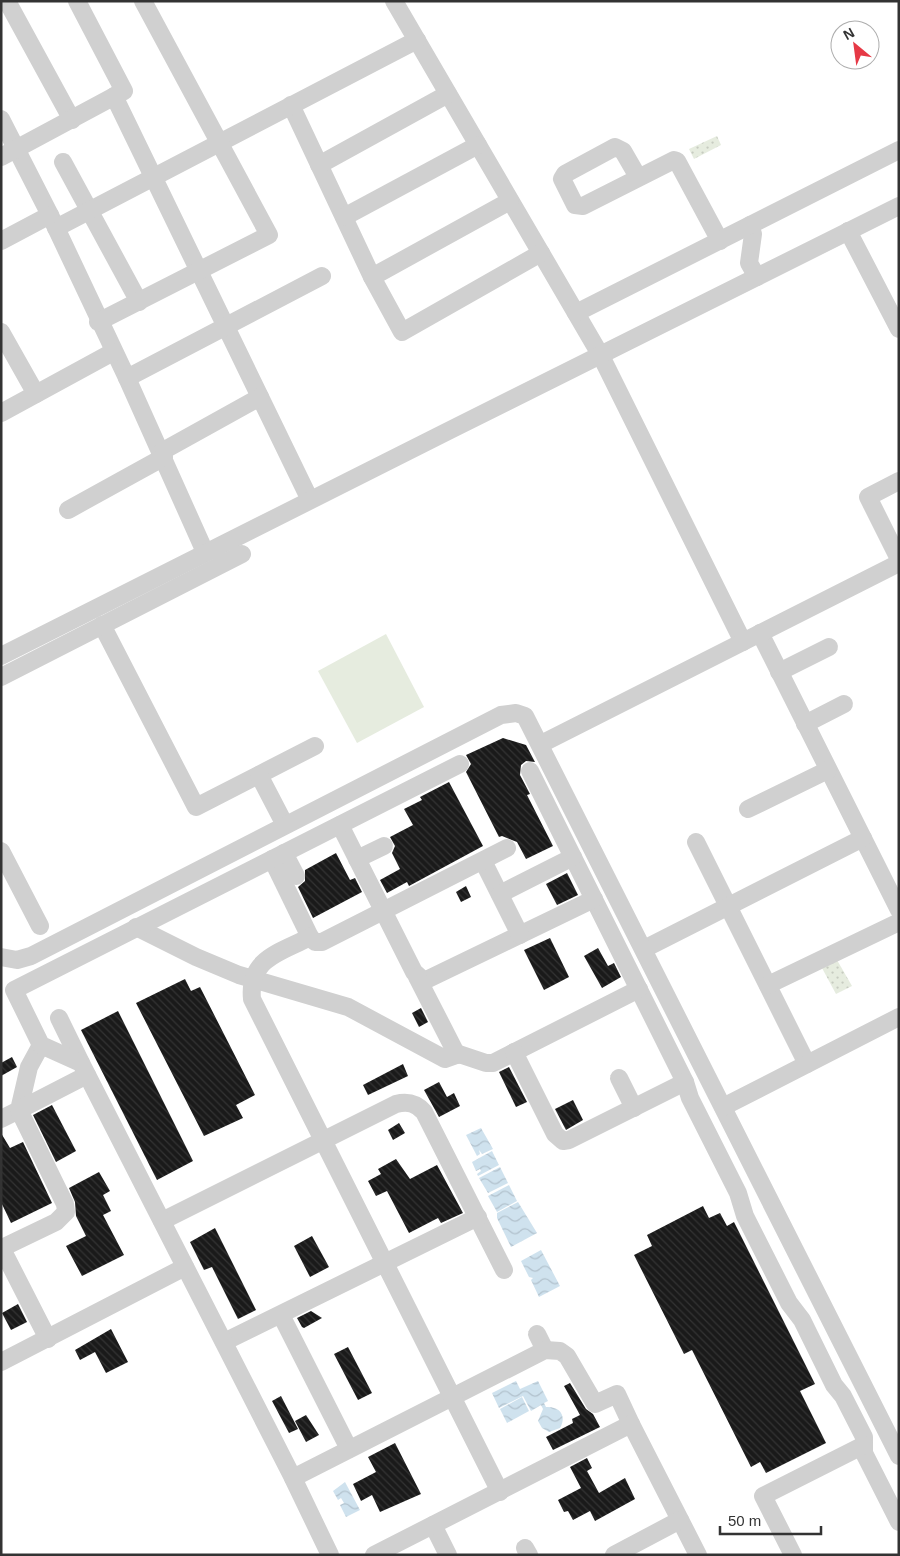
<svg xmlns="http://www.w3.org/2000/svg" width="900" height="1556" font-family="Helvetica,sans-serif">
<defs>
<pattern id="park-dots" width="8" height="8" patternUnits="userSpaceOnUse" patternTransform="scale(1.25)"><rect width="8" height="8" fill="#e6ecdf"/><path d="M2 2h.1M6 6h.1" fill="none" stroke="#c6cbc0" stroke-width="1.8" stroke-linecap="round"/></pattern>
<pattern id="water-waves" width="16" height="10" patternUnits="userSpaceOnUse" patternTransform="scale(1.25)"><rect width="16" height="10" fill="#cfe2ee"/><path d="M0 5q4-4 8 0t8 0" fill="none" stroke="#b2c2cd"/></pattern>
<pattern id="building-back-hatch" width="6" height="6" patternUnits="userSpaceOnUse" patternTransform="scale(1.25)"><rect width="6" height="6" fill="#1a1a1a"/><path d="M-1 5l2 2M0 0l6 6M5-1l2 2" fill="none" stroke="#333"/></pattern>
</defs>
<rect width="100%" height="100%" fill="#fff"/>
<!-- grass -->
<polygon fill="#e6ecdf" points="386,634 424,707 357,743 318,671"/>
<!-- park -->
<g fill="url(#park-dots)">
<polygon points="717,136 721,145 694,159 689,149"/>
<polygon points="837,960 852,986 836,994 822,968"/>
</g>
<!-- water -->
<g fill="url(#water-waves)">
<polygon points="481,1128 493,1149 482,1154 479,1150 480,1154 477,1156 466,1135"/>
<polygon points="492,1151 499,1165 478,1176 477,1174 481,1171 480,1169 476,1171 472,1162"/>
<polygon points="500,1167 508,1183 488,1193 479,1178"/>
<polygon points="509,1185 517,1201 497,1212 488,1196"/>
<polygon points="518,1202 537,1233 511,1247 497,1218 497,1213"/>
<polygon points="541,1250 560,1286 539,1297 531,1280 533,1278 529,1277 521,1261"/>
<path d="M516,1381L520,1389L538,1381L548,1401L544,1403L546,1407C560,1406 567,1416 560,1428L549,1432L542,1428L538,1421L543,1409L541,1405L531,1411L523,1396L499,1408L492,1393Z"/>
<polygon points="522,1397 529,1411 507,1423 500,1409"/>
<polygon points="345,1482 360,1510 346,1517 340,1505 344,1503 341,1498 338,1500 333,1491"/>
</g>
<!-- building -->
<g fill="url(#building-back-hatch)">
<polygon points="503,738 526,745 535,762 526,761 521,765 520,775 530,794 527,795 553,846 526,859 517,842 502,836 499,837 466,772 471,764 466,755"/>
<polygon points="449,782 483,846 409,886 407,882 387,893 380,880 400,869 392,853 395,846 390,837 413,825 404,809 422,800 420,797"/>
<polygon points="336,853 350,880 355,878 362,892 313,918 298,887 305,881 305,870"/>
<polygon points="567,873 578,895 557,905 546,884"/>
<polygon points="466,886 471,897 461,902 456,892"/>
<polygon points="550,938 569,977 544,990 524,950"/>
<polygon points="598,948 608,966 614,963 621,977 602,988 584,956"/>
<polygon points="185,979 191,991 200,987 255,1095 236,1105 243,1118 204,1136 136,1003"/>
<polygon points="421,1008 428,1022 419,1027 412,1013"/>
<polygon points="118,1011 193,1161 157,1180 81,1030"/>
<polygon points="12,1057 17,1067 1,1076 1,1063"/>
<polygon points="403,1064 408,1076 368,1095 363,1085"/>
<polygon points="509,1067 527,1102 516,1107 499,1072"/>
<polygon points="439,1082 447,1097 454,1093 460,1106 439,1117 424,1090"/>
<polygon points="573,1100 583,1120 566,1130 555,1109"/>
<polygon points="52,1105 76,1151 56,1162 33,1115"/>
<polygon points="399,1123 405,1133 393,1140 388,1130"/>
<polygon points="1,1133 10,1148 23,1142 52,1203 11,1223 1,1202"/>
<polygon points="396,1159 410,1179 437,1165 463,1213 441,1223 438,1218 409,1233 387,1191 376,1196 368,1181 381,1174 378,1169"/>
<polygon points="99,1172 110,1191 103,1195 111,1211 103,1215 124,1255 82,1276 66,1246 86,1236 76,1216 75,1202 69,1188"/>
<polygon points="703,1206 709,1218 720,1213 727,1226 734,1222 815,1384 800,1391 826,1443 766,1473 760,1462 751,1467 692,1350 684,1354 634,1255 652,1246 647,1235"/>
<polygon points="215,1228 256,1310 238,1319 212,1267 204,1270 190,1242"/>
<polygon points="312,1236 329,1267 310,1277 294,1246"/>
<polygon points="18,1304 27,1322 11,1330 2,1313"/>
<polygon points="311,1311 322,1318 304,1328 302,1327 297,1318"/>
<polygon points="111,1329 128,1362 106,1373 95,1352 80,1360 75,1350"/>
<polygon points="348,1347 372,1393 358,1400 334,1354"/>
<polygon points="570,1383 586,1409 593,1414 600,1427 553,1450 546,1437 573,1423 572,1419 580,1415 564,1386"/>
<polygon points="281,1396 298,1429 289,1433 272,1401"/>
<polygon points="306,1415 319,1435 306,1442 295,1421"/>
<polygon points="395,1443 421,1494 380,1512 372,1495 361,1501 353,1484 376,1472 368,1457"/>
<polygon points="587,1458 592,1468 587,1471 599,1493 625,1478 635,1499 595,1521 590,1511 573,1520 568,1511 564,1512 558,1500 581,1488 570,1467"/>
</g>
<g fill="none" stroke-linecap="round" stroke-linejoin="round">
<!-- minor -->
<g stroke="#d0d0d0" stroke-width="18">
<polyline points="7,1 72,120"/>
<polyline points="394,1 601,356 743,642"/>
<polyline points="114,96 309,498"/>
<polyline points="291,105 372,277 402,332 541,253"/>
<polyline points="1,119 50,215 127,378 205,552"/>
<polyline points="1,157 124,91 77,1"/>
<polyline points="63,162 139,302"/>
<polyline points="319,165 448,94"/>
<polyline points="638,177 623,151 615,147 565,174 562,179 575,205 583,206 674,160 677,161 720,241"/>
<polyline points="344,217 478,145"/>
<polyline points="750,225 753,234 749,263 757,277"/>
<polyline points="56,228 417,40"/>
<polyline points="848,231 899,329"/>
<polyline points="1,241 50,215"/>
<polyline points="372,277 510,201"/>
<polyline points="576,313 899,150"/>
<polyline points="98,322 269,235 143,1"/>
<polyline points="1,332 36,394"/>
<polyline points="127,378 322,276"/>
<polyline points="1,413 113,352"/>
<polyline points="161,452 260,397"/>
<polyline points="899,481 868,497 899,559"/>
<polyline points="68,510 164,457"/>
<polyline points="102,625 196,807 315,746"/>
<polyline points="760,633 899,910"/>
<path d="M1,656C299,504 600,356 899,206"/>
<polyline points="779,672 829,647"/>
<polyline points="1,677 242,554"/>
<polyline points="805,724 844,704"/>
<polyline points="541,744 899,563"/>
<polyline points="530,771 685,1082 690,1098 738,1193 745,1216 789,1303 802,1320 834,1385 843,1396 864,1437 864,1453 899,1522"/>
<polyline points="259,775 285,825"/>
<polyline points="748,809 828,770"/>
<polyline points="340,825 414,972 424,981 594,899"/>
<polyline points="696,842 807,1064"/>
<polyline points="1,851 40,926"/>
<polyline points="284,853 296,876"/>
<polyline points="272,859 310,937"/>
<polyline points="357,859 384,846"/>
<polyline points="483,861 520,935"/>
<polyline points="500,894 573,857"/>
<polyline points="136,927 196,957 239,975 348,1007 445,1059 459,1054 486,1063 493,1063 639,989"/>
<polyline points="644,949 863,838"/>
<polyline points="1,957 17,960 31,956 501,715 516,713 525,716 899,1456"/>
<polyline points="417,977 457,1055"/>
<polyline points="768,985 899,922"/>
<polyline points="59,1018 81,1063"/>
<polyline points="514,1052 555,1134 563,1141 569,1140 685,1082"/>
<polyline points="619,1078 634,1108"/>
<polyline points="723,1107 899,1017"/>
<polyline points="1,1119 19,1110 29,1067 41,1045"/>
<path d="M162,1221L396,1104C408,1101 416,1103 424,1112L504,1270"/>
<polyline points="1,1247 48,1339"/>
<polyline points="2,1248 56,1222 66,1212 65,1204 19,1110 87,1075"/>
<polyline points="281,1315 349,1449"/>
<polyline points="537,1334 545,1350"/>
<polyline points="224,1342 478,1217"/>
<polyline points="1,1362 185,1267"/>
<polyline points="293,1478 545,1350 560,1351 567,1356 595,1404 617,1394 631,1424"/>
<path d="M500,1492L252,999C248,958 280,953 310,937L315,942H322L507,848"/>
<polyline points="433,1525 448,1555"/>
<polyline points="525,1548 529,1555"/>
<polyline points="330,1555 293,1478 81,1063 41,1045 14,990 460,764"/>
<polyline points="374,1555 631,1424 698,1555"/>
<polyline points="614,1555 680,1520"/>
<polyline points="793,1555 763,1496 864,1445"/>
</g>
</g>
<!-- border -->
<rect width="900" height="1556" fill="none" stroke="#333333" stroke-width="5"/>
<!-- north arrow -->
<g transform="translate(855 45) rotate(331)"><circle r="24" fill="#ffffff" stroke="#adadad"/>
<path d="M0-4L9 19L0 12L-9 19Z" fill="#e63946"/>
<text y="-8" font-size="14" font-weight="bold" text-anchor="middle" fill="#333333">N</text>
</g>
<!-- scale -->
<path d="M720 1526v8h101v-8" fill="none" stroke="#333333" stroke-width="2.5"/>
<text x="728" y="1526" font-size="15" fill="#333333" stroke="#ffffff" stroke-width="4" paint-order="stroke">50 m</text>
</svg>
